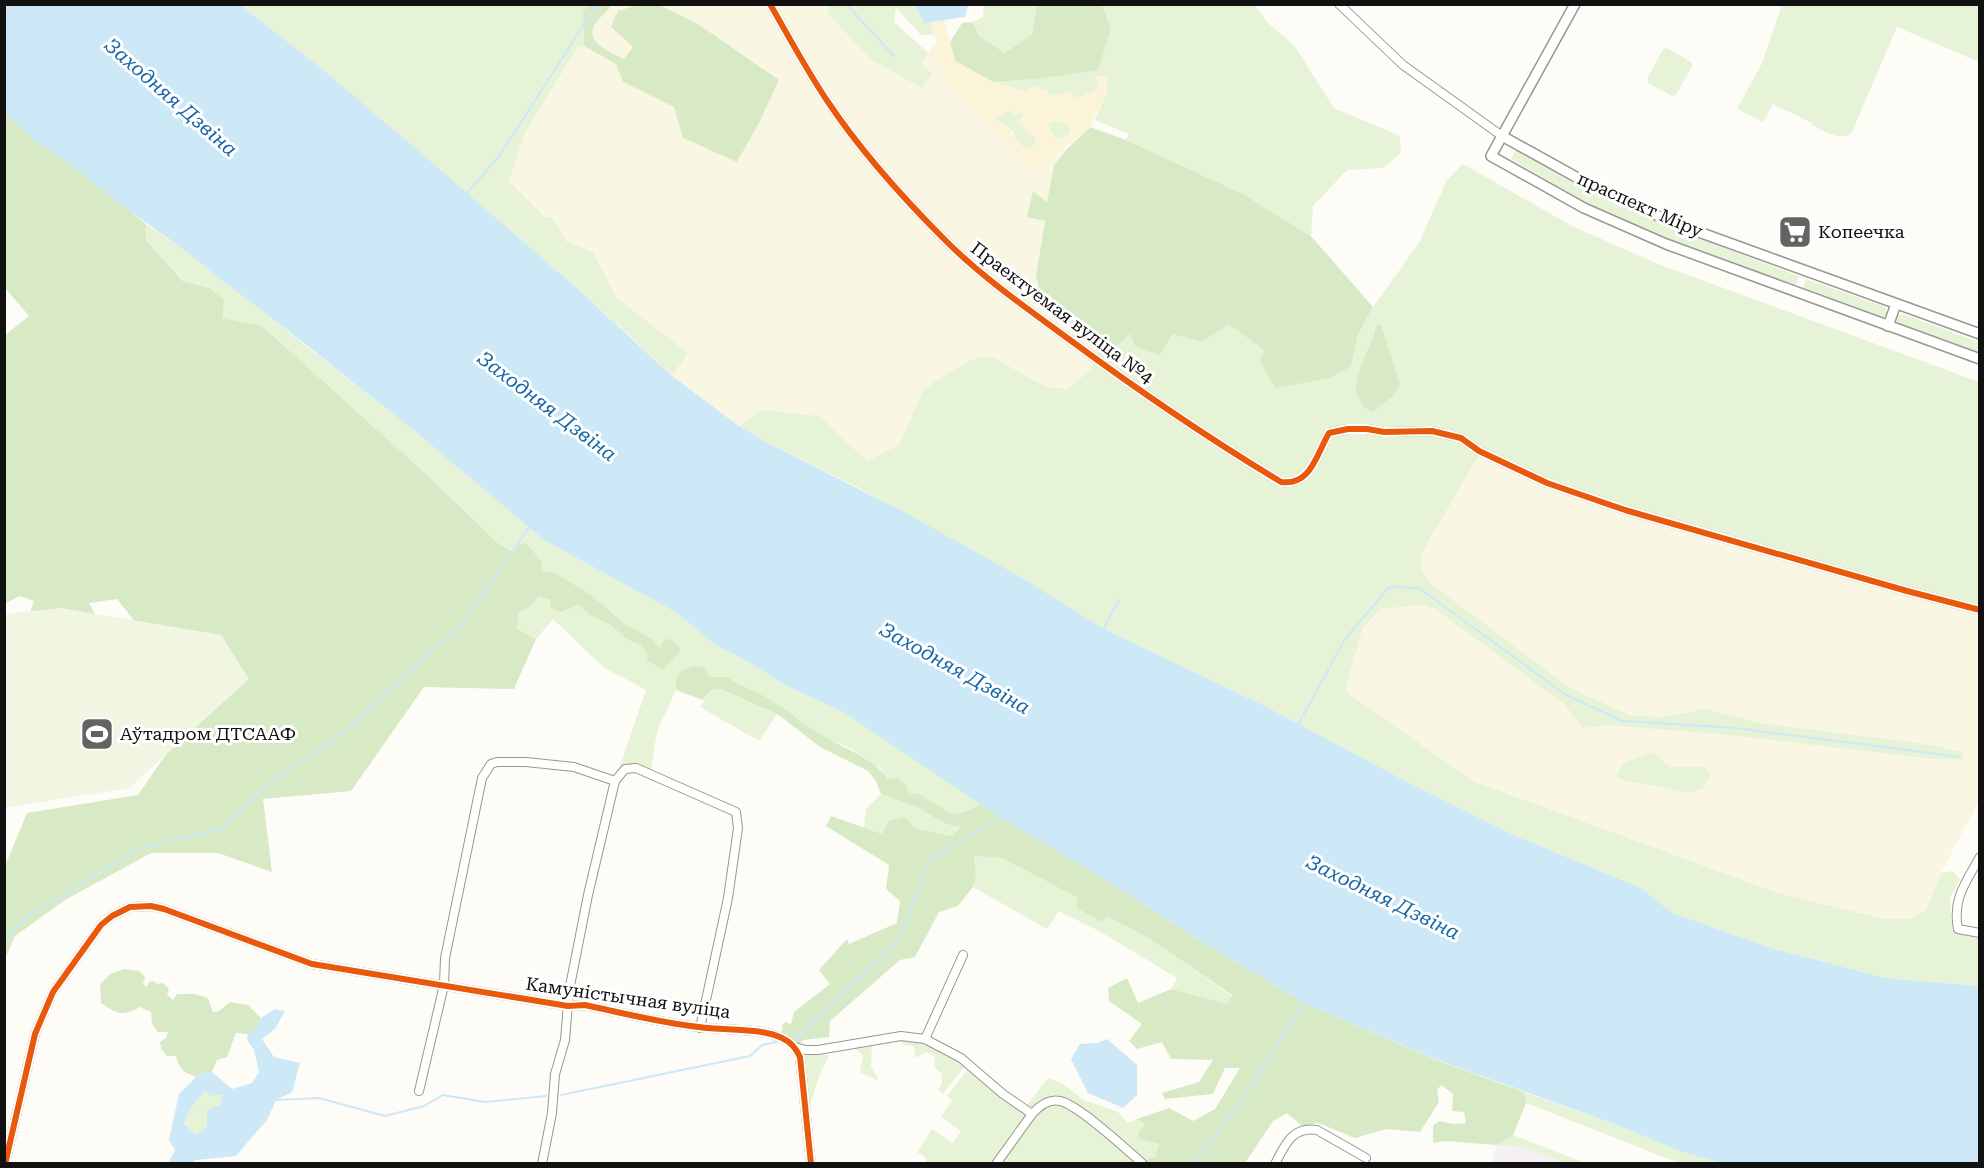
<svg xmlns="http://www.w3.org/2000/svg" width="1984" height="1168" font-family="'Roboto Serif',serif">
<rect width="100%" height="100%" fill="#fdfcf7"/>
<!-- industrial -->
<polygon fill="#f5f0f3" points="1497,1145 1522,1147 1564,1163 1492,1164"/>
<!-- farmland -->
<g fill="#f9f7e4">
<polygon points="612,5 637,5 618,11 633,47 624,59 597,45 592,34 594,25"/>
<polygon points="659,5 827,5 828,13 921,64 928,53 1028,164 1029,170 1035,172 1059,151 1069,147 1054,165 1047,202 1033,192 1045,221 1036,276 1045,307 1101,343 1092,368 1069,389 1046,387 991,356 973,359 948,373 923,390 900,444 866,461 819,416 761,410 739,426 672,376 687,353 617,298 593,252 567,242 552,217 544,218 508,181 524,134 578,47 584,46 616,64 624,82 674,107 698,24"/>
<polygon points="1478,455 1547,486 1902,595 1979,613 1979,801 1941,873 1926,910 1912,918 1885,919 1781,894 1473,781 1345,691 1363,629 1381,609 1424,605 1435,609 1564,704 1583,728 1608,725 1738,736 1930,759 1962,759 1964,752 1920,743 1761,723 1705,709 1662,717 1630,715 1572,689 1430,583 1421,568 1421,554"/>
</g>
<!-- green -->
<g fill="#e7f3d7">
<path d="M1891,4L1897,7L1899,4L1979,5V62L1897,27L1851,134C1837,141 1826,131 1812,125V123L1773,104L1763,122L1737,109L1762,63L1782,5Z"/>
<path d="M241,5H587L583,12L584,46L578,47L524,134L509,181L544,217H552L567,242L593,252L617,298L688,353L672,376C607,312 536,254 467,195C392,131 319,65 241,5Z"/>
<polygon points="827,5 915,5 924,23 931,22 934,34 921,35 896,8 894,22 928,53 921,64 932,74 922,88 870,59 828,13"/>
<polygon points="984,5 1037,5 1032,34 1005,53 980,37 973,22 983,17"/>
<polygon points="1102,5 1254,5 1269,24 1294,45 1334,108 1400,136 1401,153 1384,168 1347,170 1313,206 1311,236 1243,194 1126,140 1129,134 1095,120 1107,91 1095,76 1099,88 1076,99 1024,91 993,82 1036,79 1111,29"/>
<polygon points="1667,48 1691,62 1692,66 1676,95 1672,96 1648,83 1647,79 1663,49"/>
<polygon points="1009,111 1024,113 1023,118 1019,120 1036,138 1035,145 1026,149 1016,141 1013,131 996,120 996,117 1003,116 1005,112"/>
<polygon points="1057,121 1069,126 1071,133 1057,141 1051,133 1048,124"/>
<polygon points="1516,150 1591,193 1673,229 1799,276 1796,286 1668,239 1587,203 1511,159"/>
<polygon points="1463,164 1572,226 1658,264 1979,382 1979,613 1902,595 1547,486 1479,455 1421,554 1421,568 1430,583 1572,689 1630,715 1662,717 1705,709 1761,723 1920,743 1964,752 1962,760 1930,759 1738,736 1608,725 1583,728 1564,704 1435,609 1424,605 1381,609 1363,628 1345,691 1473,781 1781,894 1885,919 1912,918 1926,910 1941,873 1952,871 1960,879 1950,899 1952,928 1979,939 1979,986 1885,978 1771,948 1671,913 1641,888 1516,836 1400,778 1265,706 1104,629 984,557 859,488 766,442 739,426 761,410 819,416 867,461 900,444 923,390 948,373 973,359 991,356 1046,387 1068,389 1092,368 1101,343 1117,346 1130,334 1172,334 1202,342 1229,323 1264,350 1351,366 1358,334 1373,307 1419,243 1447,180"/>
<polygon points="146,224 183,249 417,433 544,540 677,613 713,643 750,663 785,685 843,712 981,804 965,812 953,814 918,793 909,795 888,779 881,769 852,749 828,739 756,692 737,685 728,677 709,677 674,681 676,690 657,731 651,771 631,764 619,769 646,690 603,667 553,619 536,639 517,629 519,612 528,608 539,596 551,600 578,604 588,614 611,625 626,639 640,645 647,653 660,648 653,640 624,623 591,595 552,571 541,572 514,552 500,545 427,475 262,326 222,318 210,288 184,281 146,240"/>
<polygon points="1806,279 1885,307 1887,314 1881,318 1802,289"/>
<polygon points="1902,314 1979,342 1979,353 1898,323 1896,317"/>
<polygon points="721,689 776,715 759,741 700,707 711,690"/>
<polygon points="1653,752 1669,767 1704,767 1710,774 1704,788 1690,793 1619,779 1616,776 1625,762"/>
<polygon points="881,794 917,807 945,824 962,827 954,836 914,828 882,834 864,828 866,809"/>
<polygon points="974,856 1002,858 1078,898 1147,937 1232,996 1227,1005 1171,989 1177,978 1099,931 1059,911 1047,929 973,887 976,875"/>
<polygon points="901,1038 927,1042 964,1063 965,1066 943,1094 938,1090 942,1084 942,1074 934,1067 935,1057 927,1052 916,1058 914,1046 903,1045"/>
<polygon points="872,1044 871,1066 879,1081 860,1072 863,1056 854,1047"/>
<polygon points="817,1045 823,1054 829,1056 820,1074 809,1109 797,1046 805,1048"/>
<polygon points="971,1069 1024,1112 1025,1119 992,1163 927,1163 925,1157 917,1152 932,1129 953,1143 961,1131 941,1117 952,1101 947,1096 967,1070"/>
<polygon points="1048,1078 1063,1084 1084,1100 1118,1112 1128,1123 1137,1119 1146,1124 1141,1139 1159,1144 1155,1158 1146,1163 1058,1096 1051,1096 1031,1108 1027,1106"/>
<polygon points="205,1091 224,1094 207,1126 196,1136 184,1124 189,1110"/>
<polygon points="1524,1092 1612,1123 1682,1152 1728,1163 1679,1163 1526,1103"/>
<path d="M1054,1103C1084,1110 1116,1144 1140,1164H999L1040,1108Z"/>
<polygon points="1513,1135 1585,1163 1564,1163 1522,1147 1497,1145"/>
</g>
<!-- forest -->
<g fill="#d8eac5">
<path d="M587,5H612C608,11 601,16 596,23C582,42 611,52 624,59L633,47L611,27L618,11L637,5H659L698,24L779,80L760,121L737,162L683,138L674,107L623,82L616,64L584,46L583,12Z"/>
<polygon points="1037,5 1102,5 1111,29 1098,70 1036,79 993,82 955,61 950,42 962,23 973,22 980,37 1005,53 1032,34"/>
<path d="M5,112C24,133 47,146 70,163C96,183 120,204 146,224V240L183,281L210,288L224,300L222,318L262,326L427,475L500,545L514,552L519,545L526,543L542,562L541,572L552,571L591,595L624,623L653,640L660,648L664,640L671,639L680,647L679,653L663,669L647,661V653L640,645L626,639L611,625L588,614L578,604L562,612L550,608L551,600L539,596L528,608L519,612L517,629L536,639L514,689L424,687L351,791L263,799L272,872L218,853H151L65,900L15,936L5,959V866L27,813L138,795L196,711L143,632L117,599L89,603L108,638L28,618L34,601L19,596L5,604V335L29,316L5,288Z"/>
<polygon points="1090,127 1126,140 1243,194 1311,236 1373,307 1358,334 1351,366 1331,378 1275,388 1260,360 1264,350 1229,324 1202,342 1172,334 1160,355 1135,346 1130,334 1117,346 1101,343 1044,307 1036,276 1045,221 1027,217 1033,191 1047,202 1054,165 1069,147"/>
<path d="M1381,325L1400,384L1395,394L1373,412L1362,406C1360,400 1356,393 1356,387C1357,366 1372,347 1376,326Z"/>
<path d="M695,666L706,668L709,677H728C738,686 744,686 756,692C781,704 802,724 827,738C849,751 872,757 888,779L897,778L906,785L909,795L918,793L953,814L965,812L981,804L1105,879L1184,931L1304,1003L1439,1061L1524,1092L1526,1103L1513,1135L1497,1145L1445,1141L1433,1143V1126L1439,1121L1454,1124L1466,1123L1464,1112L1452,1111L1453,1094L1441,1085L1437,1090L1439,1102L1420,1132L1386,1129L1355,1138L1318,1123L1302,1126L1287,1113L1273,1121L1245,1163H1146L1149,1158H1155L1159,1144L1140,1139L1138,1133L1145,1124L1137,1119L1169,1108L1193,1121L1215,1109L1240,1068H1225L1213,1094L1165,1099L1162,1093L1199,1082L1213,1060L1171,1059L1162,1042L1137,1049L1129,1041L1142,1024L1109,1001L1108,988L1127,978L1138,1003L1171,989L1227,1004L1232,995L1147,937L1107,916L1102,922L1077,908L1078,898L1002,858L974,856L976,875L973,887L958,906L939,912L915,957L900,960L830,1021L829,1037L803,1040L797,1046L781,1032L783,1029L782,1025L785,1022L791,1024L794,1012L830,984L819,970L847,939L849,944L897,923L900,901L886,889L889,865L826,826L831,816L882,834L889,821L905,817L914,828L953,836L961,827L945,824L917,807L881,794L876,781L868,771L820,747L780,716L721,689L711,690L703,700L676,690C673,675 681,669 695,666Z"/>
<path d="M124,969L139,971L145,977L143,984L147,987L149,982L154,981L157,984L163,983L169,989L167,995L173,1000L177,994H195L208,998L213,1012L219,1011L230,1002L248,1005L261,1018L257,1029L248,1034L236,1033L227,1057L217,1060L212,1072L200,1073L196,1077C184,1073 179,1069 176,1056H167L161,1049L160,1042L166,1038L168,1032H158L152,1024L151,1012L140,1007C122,1016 118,1015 101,1003L100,985L110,974Z"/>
</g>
<!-- sand -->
<path fill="#fcf4d9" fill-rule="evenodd" d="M944,20L955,61L993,82L1024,91L1034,86L1047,91L1053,96L1071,90L1076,99L1099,88L1095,76H1107V91L1090,127L1035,172L1028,170V164L947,83L946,74L928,53L937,43L931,22ZM1009,111L1015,116L1018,112L1023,113V118L1019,120L1027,133L1036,138L1035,145L1026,149L1016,141L1009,126C1003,125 997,124 996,117L1003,116L1005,112ZM1057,121L1069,126L1071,133L1058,140L1051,133L1048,124Z"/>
<!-- pitch -->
<polygon fill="#f0f6e1" points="61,608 221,635 249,679 129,788 5,808 5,614"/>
<!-- water -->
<g fill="#cde8f7" fill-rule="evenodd">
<polygon points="5,4 241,5 323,70 415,148 580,291 672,376 739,426 766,442 906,513 1022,578 1104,629 1265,706 1400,778 1516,836 1641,888 1672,913 1771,948 1885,978 1979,986 1979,1163 1719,1162 1682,1152 1612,1123 1440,1061 1304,1003 1184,931 1105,879 1001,818 843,712 785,685 750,663 713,643 677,613 544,540 417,433 300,340 219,278 183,249 124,207 68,162 40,144 16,124 5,112"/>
<polygon points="915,5 968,5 965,17 924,23"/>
<path d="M275,1009L285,1011L275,1029L262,1039L274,1057L300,1063L292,1092L276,1100L267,1120L236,1156L196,1160L191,1163H168L175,1150L169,1140L179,1094L200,1073L212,1072L232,1089L252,1083L259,1072L254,1050L247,1040L248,1034L257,1029L261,1018ZM205,1091L211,1096L223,1094L219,1105L207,1110V1126L196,1135L184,1124L189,1110Z"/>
<polygon points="1107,1039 1137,1065 1137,1095 1123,1108 1088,1093 1071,1059 1080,1044 1097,1043"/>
</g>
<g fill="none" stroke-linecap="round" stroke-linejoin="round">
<!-- stream -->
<g stroke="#cde8f7" stroke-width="2">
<polyline points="846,4 894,56"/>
<polyline points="466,194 500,155 597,4"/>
<polyline points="1103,630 1119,600"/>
<polyline points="1298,725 1345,639 1389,587 1419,588 1566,695 1623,721 1736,728 1960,757"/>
<polyline points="4,939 28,916 140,848 224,828 268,784 337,738 460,626 530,526"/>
<polyline points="796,1039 900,938 929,860 1002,817"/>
<polyline points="561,1095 750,1056 762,1045 777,1042"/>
<polyline points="276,1100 319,1098 385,1116 424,1106 443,1095 485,1102 546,1096"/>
<polyline points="1193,1164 1239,1105 1306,1001"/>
</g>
<!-- minor casing -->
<g stroke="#979795" stroke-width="10">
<g id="minor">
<path d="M770,4C789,37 807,71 828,102C860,150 905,200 946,241C983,278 1028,309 1070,340C1139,391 1208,438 1281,482C1311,486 1316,455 1329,433L1348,429H1367L1384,432L1432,431L1461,438L1479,451L1547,483L1625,510L1907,591L1980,610"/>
<polyline points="1339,4 1403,65 1502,136"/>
<path d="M1980,857C1966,882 1952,899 1958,929L1980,933"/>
<polyline points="963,955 925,1039 961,1058 1003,1094 1032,1114 996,1164"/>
<polyline points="795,1047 806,1050 818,1050 901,1036 925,1039"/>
<polyline points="419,1091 444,985 445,958 482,778 491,764 497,762 526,762 574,767 615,781 625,769 636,768 736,812 738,828 728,898 700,1028"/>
<path d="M1032,1114C1039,1106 1048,1098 1060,1101C1079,1105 1127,1150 1143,1164"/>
<path d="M5,1164L35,1034L53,992L101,925L112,916L130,907L151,906L164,909L312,964L568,1006L585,1005C622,1013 661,1023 699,1027C724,1031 758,1027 782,1038C791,1042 796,1048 800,1057L811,1164"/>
<polyline points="542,1164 552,1113 555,1074 565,1040 569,991 588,895 615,781"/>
<path d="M1275,1164C1285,1145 1292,1126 1317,1130L1366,1158"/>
</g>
</g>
<!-- tertiary casing -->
<g stroke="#979795" stroke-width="12">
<g id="tertiary">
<polyline points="1575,4 1491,156 1584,208 1666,244 1980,359"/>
<polyline points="1502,136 1594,187 1674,223 1980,334"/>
<polyline points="1888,326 1896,304"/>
</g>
</g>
<!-- minor -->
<use href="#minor" stroke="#fffffe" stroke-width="8"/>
<!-- tertiary -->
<use href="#tertiary" stroke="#fffffe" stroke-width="9"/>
<!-- cycleway casing -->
<g stroke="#fff" stroke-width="10">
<g id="cycleway">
<path d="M770,4C789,37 807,71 828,102C860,150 905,200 946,241C983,278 1028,309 1070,340C1139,391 1208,438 1281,482C1311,486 1316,455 1329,433L1348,429H1367L1384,432L1432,431L1461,438L1479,451L1547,483L1625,510L1907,591L1980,610"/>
<path d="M5,1164L35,1034L53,992L101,925L112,916L130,907L151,906L164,909L312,964L568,1006L585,1005C622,1013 661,1023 699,1027C724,1031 758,1027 782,1038C791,1042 796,1048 800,1057L811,1164"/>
</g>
</g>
<!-- cycleway -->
<use href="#cycleway" stroke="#e8590c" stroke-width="6"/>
</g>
<!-- icons -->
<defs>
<g id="supermarket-square" transform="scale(1.725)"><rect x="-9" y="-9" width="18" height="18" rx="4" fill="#646362" stroke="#fff"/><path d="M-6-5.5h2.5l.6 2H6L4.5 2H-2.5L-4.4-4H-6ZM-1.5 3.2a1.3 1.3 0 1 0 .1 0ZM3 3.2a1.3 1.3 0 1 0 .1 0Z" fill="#fff"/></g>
<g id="stadium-square" transform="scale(1.725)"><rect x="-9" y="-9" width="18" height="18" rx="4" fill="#646362" stroke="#fff"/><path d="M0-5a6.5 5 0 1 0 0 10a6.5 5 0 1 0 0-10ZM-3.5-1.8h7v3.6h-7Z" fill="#fff"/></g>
</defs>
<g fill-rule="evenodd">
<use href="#supermarket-square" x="1795" y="232"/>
<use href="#stadium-square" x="97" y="734"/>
</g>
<g text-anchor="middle" stroke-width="6" stroke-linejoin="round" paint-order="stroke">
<!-- street labels -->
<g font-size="18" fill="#111" stroke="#fff">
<text transform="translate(1640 205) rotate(24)" y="6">праспект Міру</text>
<text transform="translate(1062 313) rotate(37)" y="6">Праектуемая вуліца №4</text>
<text transform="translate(628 998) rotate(8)" y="6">Камуністычная вуліца</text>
</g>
<!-- poi labels -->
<g font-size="18" fill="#111" stroke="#fff" text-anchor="start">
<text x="1818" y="238">Копеечка</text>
<text x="120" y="740">Аўтадром ДТСААФ</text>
</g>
<!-- water labels -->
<g font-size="20" font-style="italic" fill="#1768a6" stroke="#fff">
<text transform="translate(171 97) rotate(41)" y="7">Заходняя Дзвіна</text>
<text transform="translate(547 406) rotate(37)" y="7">Заходняя Дзвіна</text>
<text transform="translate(955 668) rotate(29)" y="7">Заходняя Дзвіна</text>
<text transform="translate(1383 897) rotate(26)" y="7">Заходняя Дзвіна</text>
</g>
</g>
<!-- border -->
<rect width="1984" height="1168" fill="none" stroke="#111111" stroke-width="12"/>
</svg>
